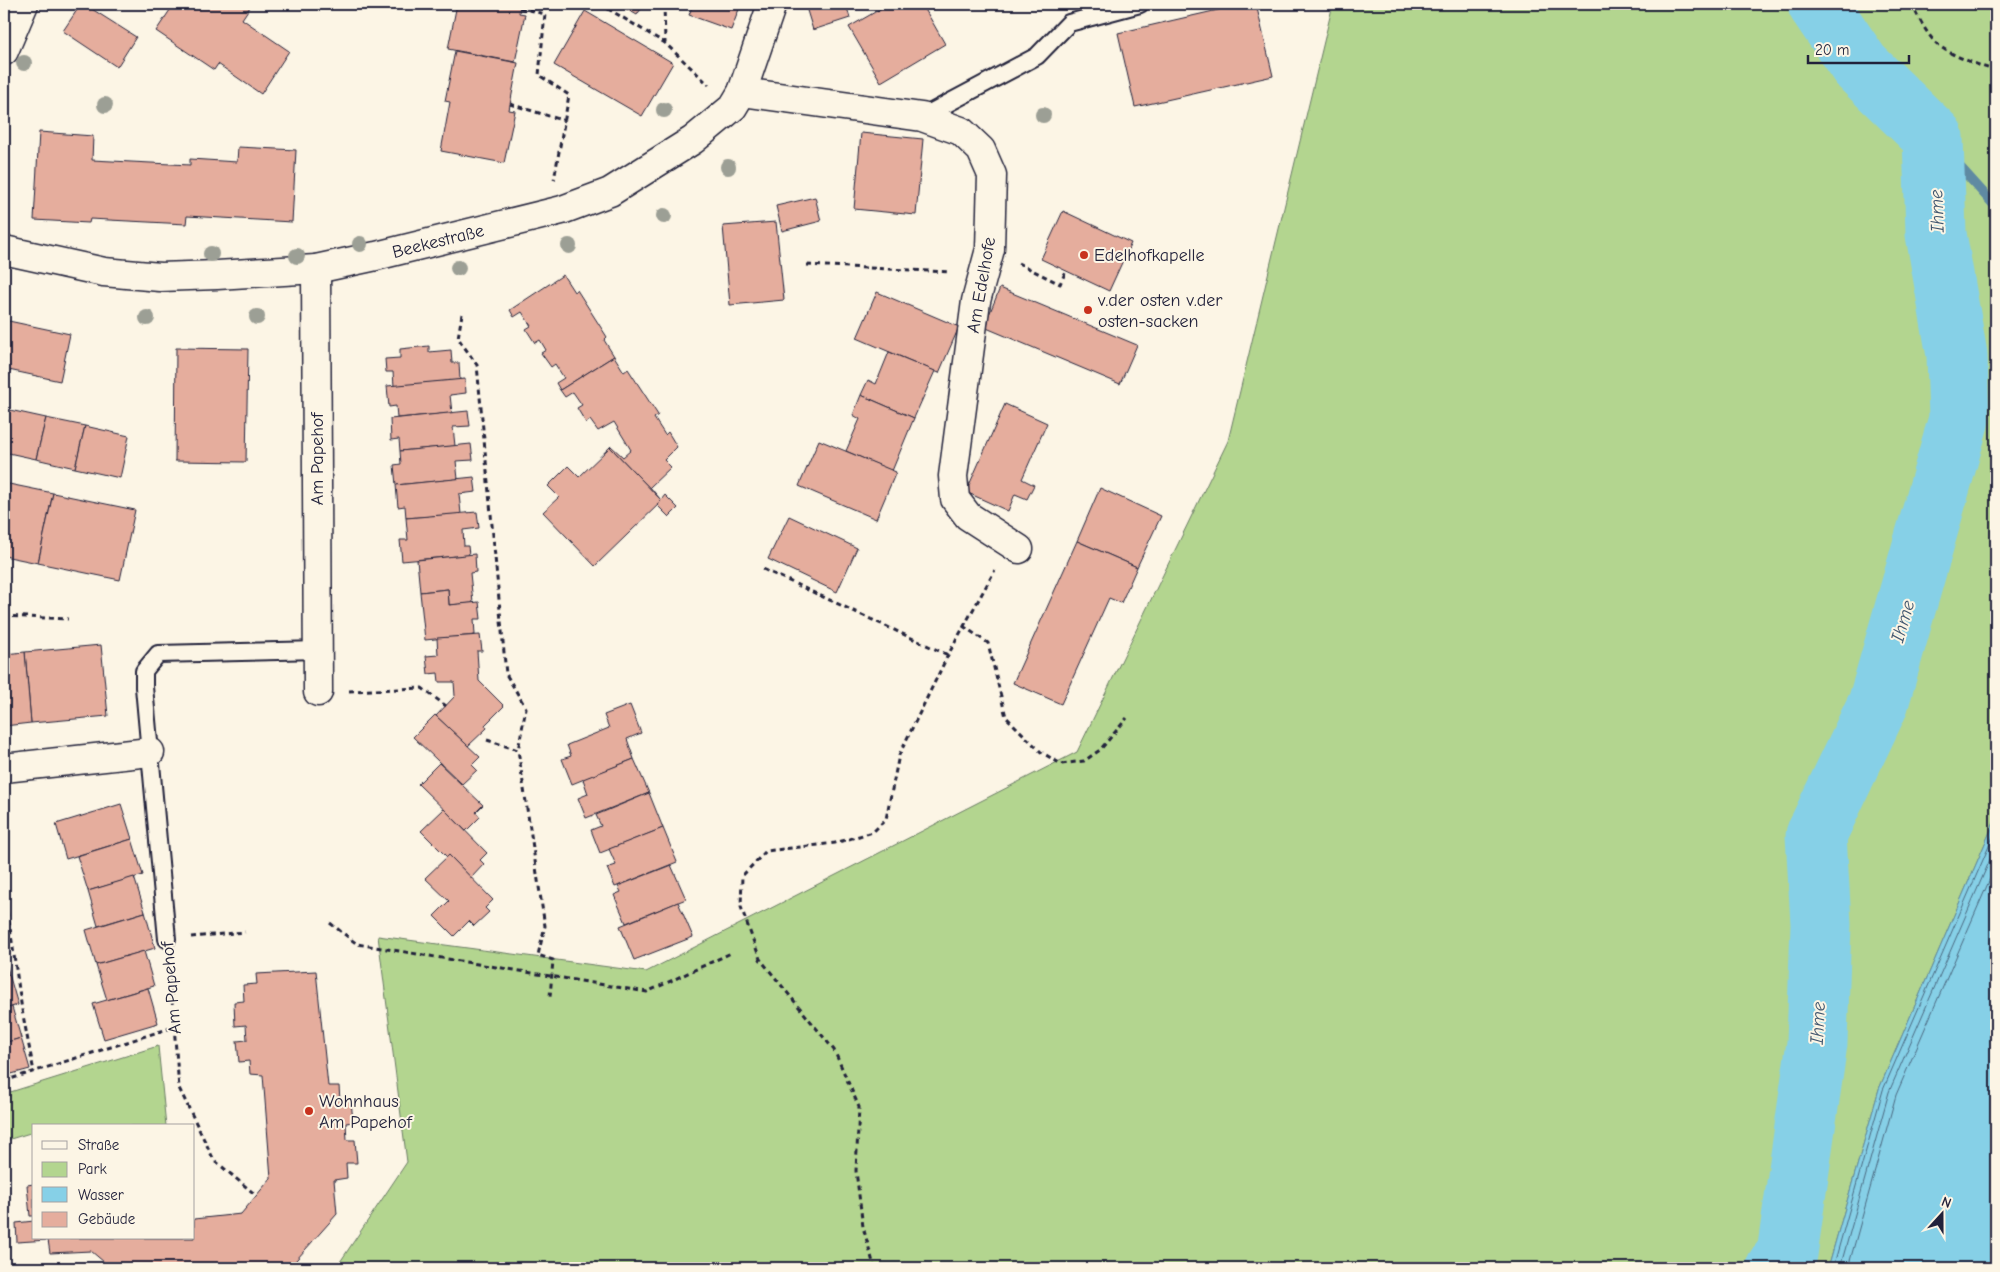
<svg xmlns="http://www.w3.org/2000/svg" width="2000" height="1272" font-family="'Comic Neue',sans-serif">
<rect width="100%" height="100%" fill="#fcf5e5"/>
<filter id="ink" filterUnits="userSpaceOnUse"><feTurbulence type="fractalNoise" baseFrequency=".02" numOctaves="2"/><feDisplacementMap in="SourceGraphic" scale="10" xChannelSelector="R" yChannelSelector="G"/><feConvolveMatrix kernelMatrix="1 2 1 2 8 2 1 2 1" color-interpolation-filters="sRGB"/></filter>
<g filter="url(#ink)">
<!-- green -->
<g fill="#b3d58f" stroke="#6a7c65">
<polygon points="1333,4 1996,4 1996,818 1879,1089 1828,1268 336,1268 407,1162 378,936 646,972 1077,752 1228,441"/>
<polygon points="158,1046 166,1126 34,1126 34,1137 30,1133 4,1141 4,1094"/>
</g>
<!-- water -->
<polygon fill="#86d0e7" stroke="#5e8aa2" points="1996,818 1996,1268 1828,1268 1879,1089"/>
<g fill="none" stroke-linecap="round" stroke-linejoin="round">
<!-- shore -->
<g stroke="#4a6880" stroke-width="1">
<polyline points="1833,1268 1883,1090 1996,830"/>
<polyline points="1840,1268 1889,1092 1996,846"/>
<polyline points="1848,1268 1896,1095 1996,865"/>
</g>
<!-- stream -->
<polyline stroke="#5e8aa2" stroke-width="10" points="1933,137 1996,207"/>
<!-- river -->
<polyline stroke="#86d0e7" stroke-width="61" points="1776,1268 1787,1254 1817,1043 1821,924 1816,835 1878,704 1959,419 1957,355 1936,234 1933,137 1860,66 1818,4"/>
</g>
<!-- building -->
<g fill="#e5ad9d" stroke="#22223b">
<polygon points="81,4 84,4 136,37 117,67 63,31"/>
<polygon points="174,4 252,4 242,19 289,51 261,94 218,64 214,70 156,31"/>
<polygon points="457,4 520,4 519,13 525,14 515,62 448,49"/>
<polygon points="618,4 644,4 637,15"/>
<polygon points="693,4 741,4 731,30 689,15"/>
<polygon points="805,4 846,4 850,18 813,30"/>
<polygon points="889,4 922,4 945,44 881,82 849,27"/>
<polygon points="1244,4 1256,4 1273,76 1135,107 1118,33"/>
<polygon points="585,11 673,63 642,116 554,65"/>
<polygon points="455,51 518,63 509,110 515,111 504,163 441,151 450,102 445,101"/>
<polygon points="39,132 93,136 92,160 190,165 190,159 237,162 238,147 296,150 292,222 187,216 186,224 90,219 89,223 34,220"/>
<polygon points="861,133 923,139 916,215 854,209"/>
<polygon points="815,197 821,221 782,231 776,206"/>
<polygon points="1063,211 1131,243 1109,291 1041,259"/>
<polygon points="776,222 784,300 730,305 723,226"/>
<polygon points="563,275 574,292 577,290 607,337 604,340 614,356 560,390 556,383 564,378 555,364 551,367 541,353 546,350 540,340 535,343 526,329 531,326 522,312 514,317 510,310"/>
<polygon points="1000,288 1137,345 1120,384 984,327"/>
<polygon points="877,292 959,327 939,373 857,338"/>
<polygon points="4,320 70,334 60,381 4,369"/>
<polygon points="429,346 429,352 451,350 452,363 459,363 460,380 394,386 393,372 386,372 385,359 400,358 400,349"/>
<polygon points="176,348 248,349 246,462 175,461"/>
<polygon points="889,352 935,371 914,418 861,395 868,380 876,384"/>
<polygon points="614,356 624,372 628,369 658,415 654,418 665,435 668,432 677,447 664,460 671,467 650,487 660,499 610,447 611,446 623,457 631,450 614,422 598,431 590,420 586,423 577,408 582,405 573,392 565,397 560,390"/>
<polygon points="465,379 466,393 450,395 452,413 397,418 396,406 389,407 387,386"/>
<polygon points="861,395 914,418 892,471 846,451 860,419 853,415"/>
<polygon points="1005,404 1047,423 1022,479 1034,485 1027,499 1015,494 1008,511 966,492"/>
<polygon points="5,409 46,418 36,459 4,452"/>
<polygon points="468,411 470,426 453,427 455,446 400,451 399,439 391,440 390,419"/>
<polygon points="46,418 85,426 75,468 36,459"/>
<polygon points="85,426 129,436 120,478 75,468"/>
<polygon points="819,440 896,472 876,519 799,486"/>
<polygon points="471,444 473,460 456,461 458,479 396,485 394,465 401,464 400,451"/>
<polygon points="610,447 662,501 595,566 543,512 559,497 548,486 568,466 579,477"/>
<polygon points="474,477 476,492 459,494 461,514 406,518 405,506 398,507 396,485"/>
<polygon points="4,483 53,493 38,563 4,556"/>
<polygon points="1100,488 1161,516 1137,567 1077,541"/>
<polygon points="53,493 135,510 120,580 38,563"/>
<polygon points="665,495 678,508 669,517 657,505"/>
<polygon points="477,512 479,528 463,530 464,546 468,546 469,555 402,561 400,540 408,540 406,518"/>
<polygon points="789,516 857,548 837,592 768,559"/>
<polygon points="1077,541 1137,567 1121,603 1109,598 1061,704 1013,683"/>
<polygon points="475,554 476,572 470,573 473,603 449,605 448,589 420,592 417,560"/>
<polygon points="448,589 449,605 479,602 481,619 474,619 475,635 425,640 420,592"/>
<polygon points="480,635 482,651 477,651 479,681 504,706 485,725 487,728 468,746 436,716 455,696 454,682 439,682 438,673 428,674 426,656 438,655 437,638"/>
<polygon points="101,645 108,716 31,723 25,652"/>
<polygon points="25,652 31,723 4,726 4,654"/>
<polygon points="630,705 641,733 627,739 634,759 572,784 562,759 571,756 567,745 609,728 604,715"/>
<polygon points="435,715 480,757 472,765 477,770 462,784 413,737"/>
<polygon points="634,759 649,793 586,818 578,798 588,794 583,779"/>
<polygon points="439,763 483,805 476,812 480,817 466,831 418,784"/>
<polygon points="649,793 663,828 600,853 591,830 601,826 596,815"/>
<polygon points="121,804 132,839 66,859 56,824"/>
<polygon points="444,809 487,853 480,860 484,864 471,878 449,855 447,857 421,831"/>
<polygon points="663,828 677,862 615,887 607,868 616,865 609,849"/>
<polygon points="132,839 143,875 88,891 77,856"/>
<polygon points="449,855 493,900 485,908 489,912 474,926 469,921 454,936 434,916 449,901 425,878"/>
<polygon points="671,865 686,899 626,923 614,895 621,892 618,886"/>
<polygon points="134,877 145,912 98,926 88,891"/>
<polygon points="678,902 693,937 634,960 620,926"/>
<polygon points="145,912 155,948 96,965 86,930"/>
<polygon points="144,951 154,986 107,1000 96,965"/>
<polygon points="4,955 9,974 4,976"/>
<polygon points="316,971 328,1086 339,1086 340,1101 351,1100 353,1122 346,1123 347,1140 355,1140 357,1163 346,1163 347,1178 334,1180 337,1214 289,1268 111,1268 91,1251 50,1253 48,1240 17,1242 16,1223 34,1221 34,1238 194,1238 194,1219 241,1214 271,1178 263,1075 250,1074 249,1061 239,1062 237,1041 247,1040 246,1025 235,1026 234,1002 244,1001 243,985 257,984 256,974"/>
<polygon points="9,974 18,1005 4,1009 4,976"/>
<polygon points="148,988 158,1023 104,1039 93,1004"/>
<polygon points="12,1007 21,1038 4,1043 4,1009"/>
<polygon points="21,1038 30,1069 4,1076 4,1043"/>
<polygon points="34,1184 34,1216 30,1216 27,1185"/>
</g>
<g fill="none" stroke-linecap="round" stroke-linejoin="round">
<!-- service casing -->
<g stroke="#22223b" stroke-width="20">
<g id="service">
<polyline points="922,117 1037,56 1069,23 1140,4"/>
<polyline points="167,939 144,687 144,671 158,654 319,650"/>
</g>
</g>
<!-- minor casing -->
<g stroke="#22223b" stroke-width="31">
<g id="minor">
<polyline points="4,51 24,4"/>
<polyline points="742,92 922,117 961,131 981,150 992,175 990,249 976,301 953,476 955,499 968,516 1019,549"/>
<polyline points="4,250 104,272 160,277 217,275 316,269 376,256 562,210 610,192 693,140 733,107 742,92 772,4"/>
<polyline points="316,269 318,692"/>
<polyline points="4,768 150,752"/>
</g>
</g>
<!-- path -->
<g stroke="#22223b" stroke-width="3" stroke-dasharray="5 4" stroke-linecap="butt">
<polyline points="600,4 665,43 709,85"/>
<polyline points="664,4 665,42"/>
<path d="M1912,4C1918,17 1926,33 1936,43C1950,56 1979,65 1996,71"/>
<polyline points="520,8 545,14 539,75 569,95 554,180"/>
<polyline points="1993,70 1996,82"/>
<polyline points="510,104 565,121"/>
<polyline points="1018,263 1060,284 1066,271"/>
<polyline points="807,265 950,272"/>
<polyline points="462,314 458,338 477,365 506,674 526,708 518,750"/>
<polyline points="763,569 948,655"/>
<polyline points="4,616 68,619"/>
<polyline points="963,626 988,643 1006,717 1041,752 1061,764 1084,761 1100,750 1127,718"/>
<polyline points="349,691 422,688 446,706"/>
<polyline points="487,740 518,750 545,926 538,955 553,960 550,997"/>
<polyline points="4,903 9,921 22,1010 34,1072"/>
<polyline points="330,923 357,944 647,992 731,953"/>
<polyline points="191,937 245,932"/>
<polyline points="169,963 179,1088 214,1160 257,1196"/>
<polyline points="4,1081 174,1027"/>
<polyline points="877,1268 874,1266 863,1227 856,1171 859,1107 834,1050 760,959 741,907 742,876 766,851 835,843 873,832 886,819 899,755 948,655 995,570"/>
</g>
<!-- service -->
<use href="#service" stroke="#fcf5e5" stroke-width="16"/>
<!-- minor -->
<use href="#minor" stroke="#fcf5e5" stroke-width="28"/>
</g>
<!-- trees -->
<g fill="#9c9f95">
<circle cx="24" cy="63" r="8"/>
<circle cx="105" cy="105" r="8"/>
<circle cx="664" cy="110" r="8"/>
<circle cx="1043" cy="115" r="8"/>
<circle cx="728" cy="167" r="8"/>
<circle cx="664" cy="216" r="8"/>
<circle cx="360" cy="244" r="8"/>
<circle cx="569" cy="246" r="8"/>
<circle cx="211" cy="254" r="8"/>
<circle cx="297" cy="256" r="8"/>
<circle cx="458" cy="268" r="8"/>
<circle cx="257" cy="317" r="8"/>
<circle cx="147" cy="318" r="8"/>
</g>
</g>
<!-- markers -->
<g fill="#c8321e" stroke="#fcf5e5" stroke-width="2">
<circle cx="1084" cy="255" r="5"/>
<circle cx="1088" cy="310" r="5"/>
<circle cx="309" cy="1111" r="5"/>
</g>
<g text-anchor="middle" stroke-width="4" stroke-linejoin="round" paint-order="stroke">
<!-- street labels -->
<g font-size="18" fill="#22223b" stroke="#fcf5e5">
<text transform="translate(438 241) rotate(-14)" y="6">Beekestraße</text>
<text transform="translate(981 285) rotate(-80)" y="6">Am Edelhofe</text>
<text transform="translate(317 459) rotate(-90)" y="6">Am Papehof</text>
<text transform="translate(171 988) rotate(-95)" y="6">Am Papehof</text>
</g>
<!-- poi labels -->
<g font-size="18" fill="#22223b" stroke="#fcf5e5" text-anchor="start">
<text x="1094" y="261">Edelhofkapelle</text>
<text x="1098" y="306">v.der osten v.der<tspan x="1098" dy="21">osten-sacken</tspan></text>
<text x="319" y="1107">Wohnhaus<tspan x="319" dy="21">Am Papehof</tspan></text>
</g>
<!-- water labels -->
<g font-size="19" font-style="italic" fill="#40566f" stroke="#fcf5e5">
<text transform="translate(1936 211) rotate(-92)" y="7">Ihme</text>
<text transform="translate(1902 621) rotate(-74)" y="7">Ihme</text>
<text transform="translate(1817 1023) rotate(-87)" y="7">Ihme</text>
</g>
</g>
<!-- margin -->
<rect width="2000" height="1272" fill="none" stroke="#fcf5e5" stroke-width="20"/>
<rect x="10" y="10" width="1980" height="1252" fill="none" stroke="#22223b" stroke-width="2" filter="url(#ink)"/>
<!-- legend -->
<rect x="32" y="1124" width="162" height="115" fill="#fcf5e5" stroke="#a5a1a1"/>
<rect x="42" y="1141" width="25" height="8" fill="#fcf5e5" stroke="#a5a1a1"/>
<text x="78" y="1150" font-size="15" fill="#22223b">Straße</text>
<rect x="42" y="1162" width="25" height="15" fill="#b3d58f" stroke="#a5a1a1"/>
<text x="78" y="1174" font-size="15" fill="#22223b">Park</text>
<rect x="42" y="1187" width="25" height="15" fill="#86d0e7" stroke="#a5a1a1"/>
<text x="78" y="1200" font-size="15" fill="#22223b">Wasser</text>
<rect x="42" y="1212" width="25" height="15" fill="#e5ad9d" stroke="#a5a1a1"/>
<text x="78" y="1224" font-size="15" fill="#22223b">Gebäude</text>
<!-- north arrow -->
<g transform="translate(1942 1214) rotate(21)" stroke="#fcf5e5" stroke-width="4" paint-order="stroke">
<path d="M0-4L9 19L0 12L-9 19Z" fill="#22223b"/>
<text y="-8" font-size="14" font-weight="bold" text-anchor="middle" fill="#22223b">N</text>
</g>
<!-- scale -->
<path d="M1808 55v8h101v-8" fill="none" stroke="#22223b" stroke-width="2.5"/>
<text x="1815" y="55" font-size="15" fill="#22223b" stroke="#fcf5e5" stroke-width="4" paint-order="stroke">20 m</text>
</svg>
